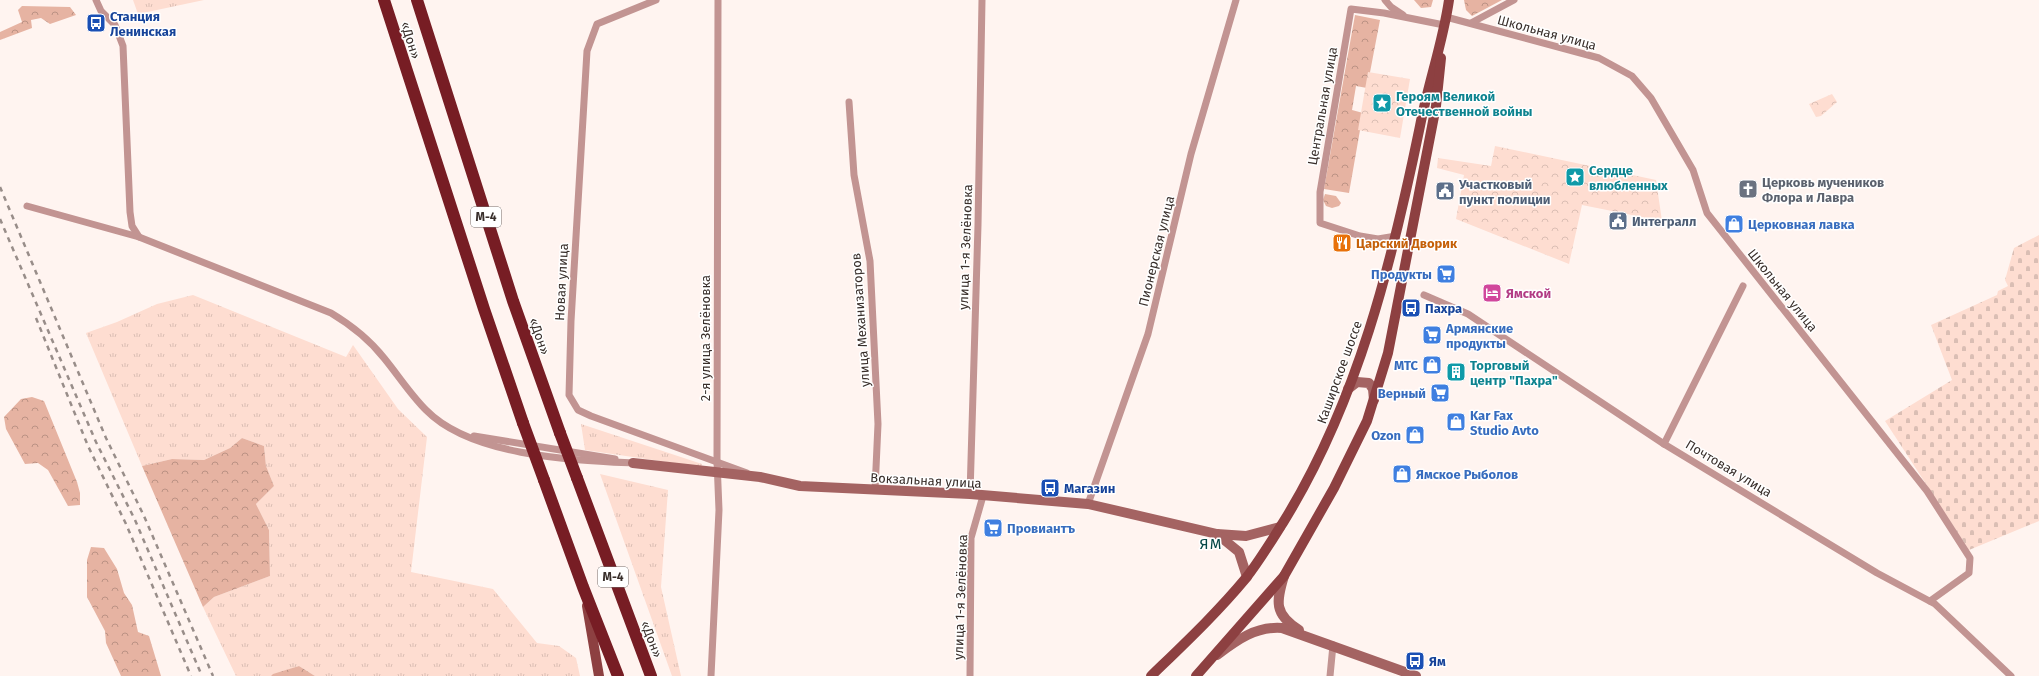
<svg xmlns="http://www.w3.org/2000/svg" width="2039" height="676" font-family="'Fira Sans',sans-serif">
<defs>
<pattern id="grass-tufts" width="24" height="20" patternUnits="userSpaceOnUse"><rect width="24" height="20" fill="#feddd1"/><path d="M3 7l-1-3M5 7V3M7 7l1-3M15 17l-1-3M17 17v-4M19 17l1-3" fill="none" stroke="#dabeb4"/></pattern>
<pattern id="forest-crowns" width="20" height="18" patternUnits="userSpaceOnUse"><rect width="20" height="18" fill="#e6b3a2"/><path d="M2 6a3 3 0 1 1 6 0M12 15a3 3 0 1 1 6 0" fill="none" stroke="#bb9284"/></pattern>
<pattern id="cemetery-stones" width="16" height="16" patternUnits="userSpaceOnUse"><rect width="16" height="16" fill="#feddd1"/><path d="M2 7V4a2 2 0 0 1 4 0v3zM10 15v-3a2 2 0 0 1 4 0v3z" fill="#dabeb4"/></pattern>
<pattern id="park-crowns" width="20" height="18" patternUnits="userSpaceOnUse"><rect width="20" height="18" fill="#feddd1"/><path d="M2 6a3 3 0 1 1 6 0M12 15a3 3 0 1 1 6 0" fill="none" stroke="#dabeb4"/></pattern>
</defs>
<rect width="100%" height="100%" fill="#fff4f0"/>
<!-- grass -->
<g fill="url(#grass-tufts)">
<polygon points="133,0 204,0 138,14"/>
<polygon points="193,295 346,357 353,345 398,409 427,437 411,572 493,589 537,643 559,646 576,658 580,676 315,676 299,666 271,676 236,676 203,607 214,597 270,576 269,530 256,504 274,486 266,466 264,446 242,438 230,448 204,460 172,459 142,466 86,333 117,322 157,304"/>
<polygon points="581,424 702,464 701,467 585,450"/>
<polygon points="600,474 668,490 661,587 681,676 672,676"/>
</g>
<!-- forest -->
<g fill="url(#forest-crowns)">
<polygon points="1414,0 1433,0 1431,7 1421,8"/>
<polygon points="1464,0 1502,0 1472,16 1466,10"/>
<polygon points="22,6 70,7 76,15 50,24 41,18 31,20 32,28 0,40 0,32 22,22 18,10"/>
<polygon points="1355,15 1380,20 1367,88 1356,86 1352,110 1363,113 1349,193 1324,189"/>
<polygon points="1325,194 1336,196 1341,203 1339,206 1332,208 1326,206 1323,200"/>
<polygon points="32,397 44,401 77,482 80,493 80,505 68,506 48,470 38,463 25,464 6,429 4,417 21,399"/>
<polygon points="242,438 264,446 266,466 274,486 256,504 269,530 270,576 214,597 203,607 142,466 172,459 204,460 230,448"/>
<polygon points="91,547 104,548 117,569 124,593 132,605 138,632 149,636 161,676 121,676 106,643 105,631 87,597 87,560"/>
<polygon points="299,666 315,676 271,676 273,674"/>
</g>
<!-- cemetery -->
<polygon fill="url(#cemetery-stones)" points="2039,235 2039,521 1969,550 1885,421 1952,380 1931,325 1997,295 1998,291 2008,286 2005,280 2014,248"/>
<!-- park -->
<g fill="url(#park-crowns)">
<polygon points="1368,72 1410,79 1400,138 1358,130"/>
<polygon points="1832,94 1837,102 1821,116 1816,117 1809,104"/>
<polygon points="1495,146 1656,180 1662,221 1582,205 1569,264 1456,219 1464,175 1437,168 1438,158 1491,166"/>
</g>
<g fill="none" stroke-linecap="round" stroke-linejoin="round">
<!-- street -->
<g stroke="#c29492" stroke-width="7">
<path d="M96,0L101,11L115,25L123,46L130,212L132,226L139,237L331,313C351,325 369,339 384,358C398,375 410,394 426,410C471,456 571,460 633,463"/>
<polyline points="656,0 597,24 587,51 571,321 569,395 578,410 591,416 747,473"/>
<polyline points="1385,0 1391,7 1403,15"/>
<polyline points="1446,17 1599,58 1632,76 1651,98 1693,170 1707,213 1927,491 1970,558 1969,573 1930,601"/>
<polyline points="1471,23 1514,0"/>
<polyline points="849,102 854,175 870,261 878,424 875,490"/>
<polyline points="27,206 139,237"/>
<polyline points="1396,236 1378,239 1360,236 1320,223 1320,192 1351,9 1384,13 1444,25"/>
<polyline points="1424,295 1468,314 1664,444 1877,573 1935,604 2011,676"/>
<polyline points="474,436 615,459"/>
<polyline points="1664,444 1743,286"/>
<polyline points="970,494 978,225 982,0"/>
<polyline points="1088,504 1148,334 1191,154 1236,0"/>
<polyline points="711,676 719,510 717,461 718,0"/>
<polyline points="970,676 971,538 983,496"/>
<polyline points="1330,676 1333,645"/>
</g>
<!-- secondary -->
<g stroke="#a46362" stroke-width="10">
<polyline points="1348,389 1357,382 1369,383 1373,389 1374,400"/>
<polyline points="633,463 760,477 800,486 970,494 1088,504 1217,534 1246,536 1280,527"/>
<polyline points="1217,534 1239,552 1247,577"/>
<path d="M1284,576C1276,602 1274,614 1299,630"/>
<path d="M1217,655C1237,640 1256,626 1282,628L1416,676"/>
</g>
<!-- primary -->
<g stroke="#8d4041" stroke-width="10">
<polyline points="587,606 599,676"/>
<path d="M1151,676C1184,644 1217,613 1246,578C1260,560 1272,540 1284,521C1358,401 1392,262 1420,126C1428,84 1443,42 1449,0"/>
<polyline points="1196,676 1284,576 1334,488 1367,421 1388,353 1436,106 1441,58"/>
</g>
<!-- highway -->
<g stroke="#771d24" stroke-width="12">
<polyline points="384,0 484,309 523,423"/>
<polyline points="417,0 513,301 560,433"/>
<polyline points="577,478 651,676"/>
<polyline points="544,480 583,587 618,676"/>
</g>
<!-- rail -->
<g stroke="#988d89" stroke-width="2.5" stroke-dasharray="5 5" stroke-linecap="butt">
<polyline points="0,187 106,438 144,516 213,676"/>
<polyline points="0,219 96,442 135,520 202,676"/>
<polyline points="36,318 88,446 126,524 191,676"/>
</g>
<!-- highway-bridge -->
<g stroke="#771d24" stroke-width="12">
<polyline points="523,423 544,480"/>
<polyline points="560,433 577,478"/>
</g>
</g>
<!-- icons -->
<defs>
<g id="bus-square" transform="scale(1)"><rect x="-9" y="-9" width="18" height="18" rx="4" fill="#1a4fb4" stroke="#fff"/><path d="M-5-6H5V4H4V6H2V4H-2V6H-4V4H-5ZM-3.5-4V0h7V-4ZM-3.5 1.2v1.5H-2V1.2ZM2 1.2v1.5H3.5V1.2Z" fill="#fff"/></g>
<g id="sight-square" transform="scale(1)"><rect x="-9" y="-9" width="18" height="18" rx="4" fill="#0f9aa8" stroke="#fff"/><path d="M0-6L1.8-2.2L6-1.7L2.9 1.2L3.7 5.4L0 3.3L-3.7 5.4L-2.9 1.2L-6-1.7L-1.8-2.2Z" fill="#fff"/></g>
<g id="church-square" transform="scale(1)"><rect x="-9" y="-9" width="18" height="18" rx="4" fill="#6b7280" stroke="#fff"/><path d="M-1.2-6h2.4v3.5h3.3v2.4h-3.3V6h-2.4V-.1h-3.3v-2.4h3.3Z" fill="#fff"/></g>
<g id="civic-square" transform="scale(1)"><rect x="-9" y="-9" width="18" height="18" rx="4" fill="#5c6f8a" stroke="#fff"/><path d="M-.6-6.5H3V-4.5H.6V-3L4-1V1h2V6H-6V1h2V-1L-.6-3ZM-1.2 2.5V6h2.4V2.5Z" fill="#fff"/></g>
<g id="shop-square" transform="scale(1)"><rect x="-9" y="-9" width="18" height="18" rx="4" fill="#3f7fe0" stroke="#fff"/><path d="M-5-2.5h2.3a2.7 3.5 0 0 1 5.4 0H5L5.5 6h-11ZM-1.5-2.5h3a1.5 2.3 0 0 0-3 0Z" fill="#fff"/></g>
<g id="restaurant-square" transform="scale(1)"><rect x="-9" y="-9" width="18" height="18" rx="4" fill="#e8710a" stroke="#fff"/><path d="M-5-6h1v4h1v-4h1v4h1v-4h1v5L-1.5 .5V6h-2V.5L-5-1ZM5-6V6H3V1.5H1.5Q1.5-4 5-6Z" fill="#fff"/></g>
<g id="supermarket-square" transform="scale(1)"><rect x="-9" y="-9" width="18" height="18" rx="4" fill="#3f7fe0" stroke="#fff"/><path d="M-6-5.5h2.5l.6 2H6L4.5 2H-2.5L-4.4-4H-6ZM-1.5 3.2a1.3 1.3 0 1 0 .1 0ZM3 3.2a1.3 1.3 0 1 0 .1 0Z" fill="#fff"/></g>
<g id="hotel-square" transform="scale(1)"><rect x="-9" y="-9" width="18" height="18" rx="4" fill="#d1479c" stroke="#fff"/><path d="M-6-4.5h1.5V1H6V5H4.5V3h-9V5H-6ZM-4 0a1.8 1.8 0 1 1 3.6 0ZM.5 0V-2.5h3Q6-2.5 6 0Z" fill="#fff"/></g>
<g id="building-square" transform="scale(1)"><rect x="-9" y="-9" width="18" height="18" rx="4" fill="#0f9aa8" stroke="#fff"/><path d="M-4-6H4V6H1V3H-1V6H-4ZM-2.5-4.3h1.7v1.8h-1.7ZM.8-4.3h1.7v1.8H.8ZM-2.5-1h1.7V.8h-1.7ZM.8-1h1.7V.8H.8Z" fill="#fff"/></g>
</defs>
<g fill-rule="evenodd">
<use href="#bus-square" x="96" y="23"/>
<use href="#sight-square" x="1382" y="103"/>
<use href="#sight-square" x="1575" y="177"/>
<use href="#church-square" x="1748" y="189"/>
<use href="#civic-square" x="1445" y="191"/>
<use href="#civic-square" x="1618" y="221"/>
<use href="#shop-square" x="1734" y="224"/>
<use href="#restaurant-square" x="1342" y="243"/>
<use href="#supermarket-square" x="1446" y="274"/>
<use href="#hotel-square" x="1492" y="293"/>
<use href="#bus-square" x="1411" y="308"/>
<use href="#supermarket-square" x="1432" y="335"/>
<use href="#shop-square" x="1432" y="365"/>
<use href="#building-square" x="1456" y="372"/>
<use href="#supermarket-square" x="1440" y="393"/>
<use href="#shop-square" x="1456" y="422"/>
<use href="#shop-square" x="1415" y="435"/>
<use href="#shop-square" x="1402" y="474"/>
<use href="#bus-square" x="1050" y="488"/>
<use href="#supermarket-square" x="993" y="528"/>
<use href="#bus-square" x="1415" y="661"/>
</g>
<g text-anchor="middle" stroke-width="3" stroke-linejoin="round" paint-order="stroke">
<!-- shield labels -->
<g fill="#fff" stroke="#746d6b" stroke-width="1">
<rect x="471" y="207" width="30" height="20" rx="3"/>
<rect x="598" y="567" width="30" height="20" rx="3"/>
</g>
<g font-size="12" font-weight="bold" fill="#392f2b">
<text x="486" y="221">М-4</text>
<text x="613" y="581">М-4</text>
</g>
<!-- transit labels -->
<g font-size="13" font-weight="bold" fill="#164399" stroke="#fff" text-anchor="start">
<text x="110" y="21">Станция<tspan x="110" dy="15">Ленинская</tspan></text>
<text x="1425" y="313">Пахра</text>
<text x="1064" y="493">Магазин</text>
<text x="1429" y="666">Ям</text>
</g>
<!-- street labels -->
<g font-size="13" fill="#392f2b" stroke="#fff">
<text transform="translate(1547 32) rotate(15)" y="5">Школьная улица</text>
<text transform="translate(411 40) rotate(73)" y="5">«Дон»</text>
<text transform="translate(1322 106) rotate(-80)" y="5">Центральная улица</text>
<text transform="translate(965 247) rotate(-88)" y="5">улица 1-я Зелёновка</text>
<text transform="translate(1156 251) rotate(-76)" y="5">Пионерская улица</text>
<text transform="translate(561 282) rotate(-87)" y="5">Новая улица</text>
<text transform="translate(1783 290) rotate(51)" y="5">Школьная улица</text>
<text transform="translate(860 320) rotate(-94)" y="5">улица Механизаторов</text>
<text transform="translate(540 336) rotate(71)" y="5">«Дон»</text>
<text transform="translate(705 338) rotate(-90)" y="5">2-я улица Зелёновка</text>
<text transform="translate(1339 372) rotate(-70)" y="5">Каширское шоссе</text>
<text transform="translate(1729 468) rotate(31)" y="5">Почтовая улица</text>
<text transform="translate(926 480) rotate(3)" y="5">Вокзальная улица</text>
<text transform="translate(960 597) rotate(-88)" y="5">улица 1-я Зелёновка</text>
<text transform="translate(652 639) rotate(69)" y="5">«Дон»</text>
</g>
<!-- culture labels -->
<g font-size="13" font-weight="bold" fill="#0d838f" stroke="#fff" text-anchor="start">
<text x="1396" y="101">Героям Великой<tspan x="1396" dy="15">Отечественной войны</tspan></text>
<text x="1589" y="175">Сердце<tspan x="1589" dy="15">влюбленных</tspan></text>
<text x="1470" y="370">Торговый<tspan x="1470" dy="15">центр "Пахра"</tspan></text>
</g>
<!-- worship labels -->
<g font-size="13" font-weight="bold" fill="#5b616d" stroke="#fff" text-anchor="start">
<text x="1762" y="187">Церковь мучеников<tspan x="1762" dy="15">Флора и Лавра</tspan></text>
</g>
<!-- service labels -->
<g font-size="13" font-weight="bold" fill="#4e5e75" stroke="#fff" text-anchor="start">
<text x="1459" y="189">Участковый<tspan x="1459" dy="15">пункт полиции</tspan></text>
<text x="1632" y="226">Интегралл</text>
</g>
<!-- shop labels -->
<g font-size="13" font-weight="bold" fill="#366cbe" stroke="#fff" text-anchor="start">
<text x="1748" y="229">Церковная лавка</text>
<text x="1432" y="279" text-anchor="end">Продукты</text>
<text x="1446" y="333">Армянские<tspan x="1446" dy="15">продукты</tspan></text>
<text x="1418" y="370" text-anchor="end">МТС</text>
<text x="1426" y="398" text-anchor="end">Верный</text>
<text x="1470" y="420">Kar Fax<tspan x="1470" dy="15">Studio Avto</tspan></text>
<text x="1401" y="440" text-anchor="end">Ozon</text>
<text x="1416" y="479">Ямское Рыболов</text>
<text x="1007" y="533">Провиантъ</text>
</g>
<!-- food labels -->
<g font-size="13" font-weight="bold" fill="#c56008" stroke="#fff" text-anchor="start">
<text x="1356" y="248">Царский Дворик</text>
</g>
<!-- hotel labels -->
<g font-size="13" font-weight="bold" fill="#b23c85" stroke="#fff" text-anchor="start">
<text x="1506" y="298">Ямской</text>
</g>
<!-- quarter labels -->
<g font-size="15" letter-spacing="1" fill="#044747" stroke="#fff">
<text x="1211" y="549">ЯМ</text>
</g>
</g>
</svg>
